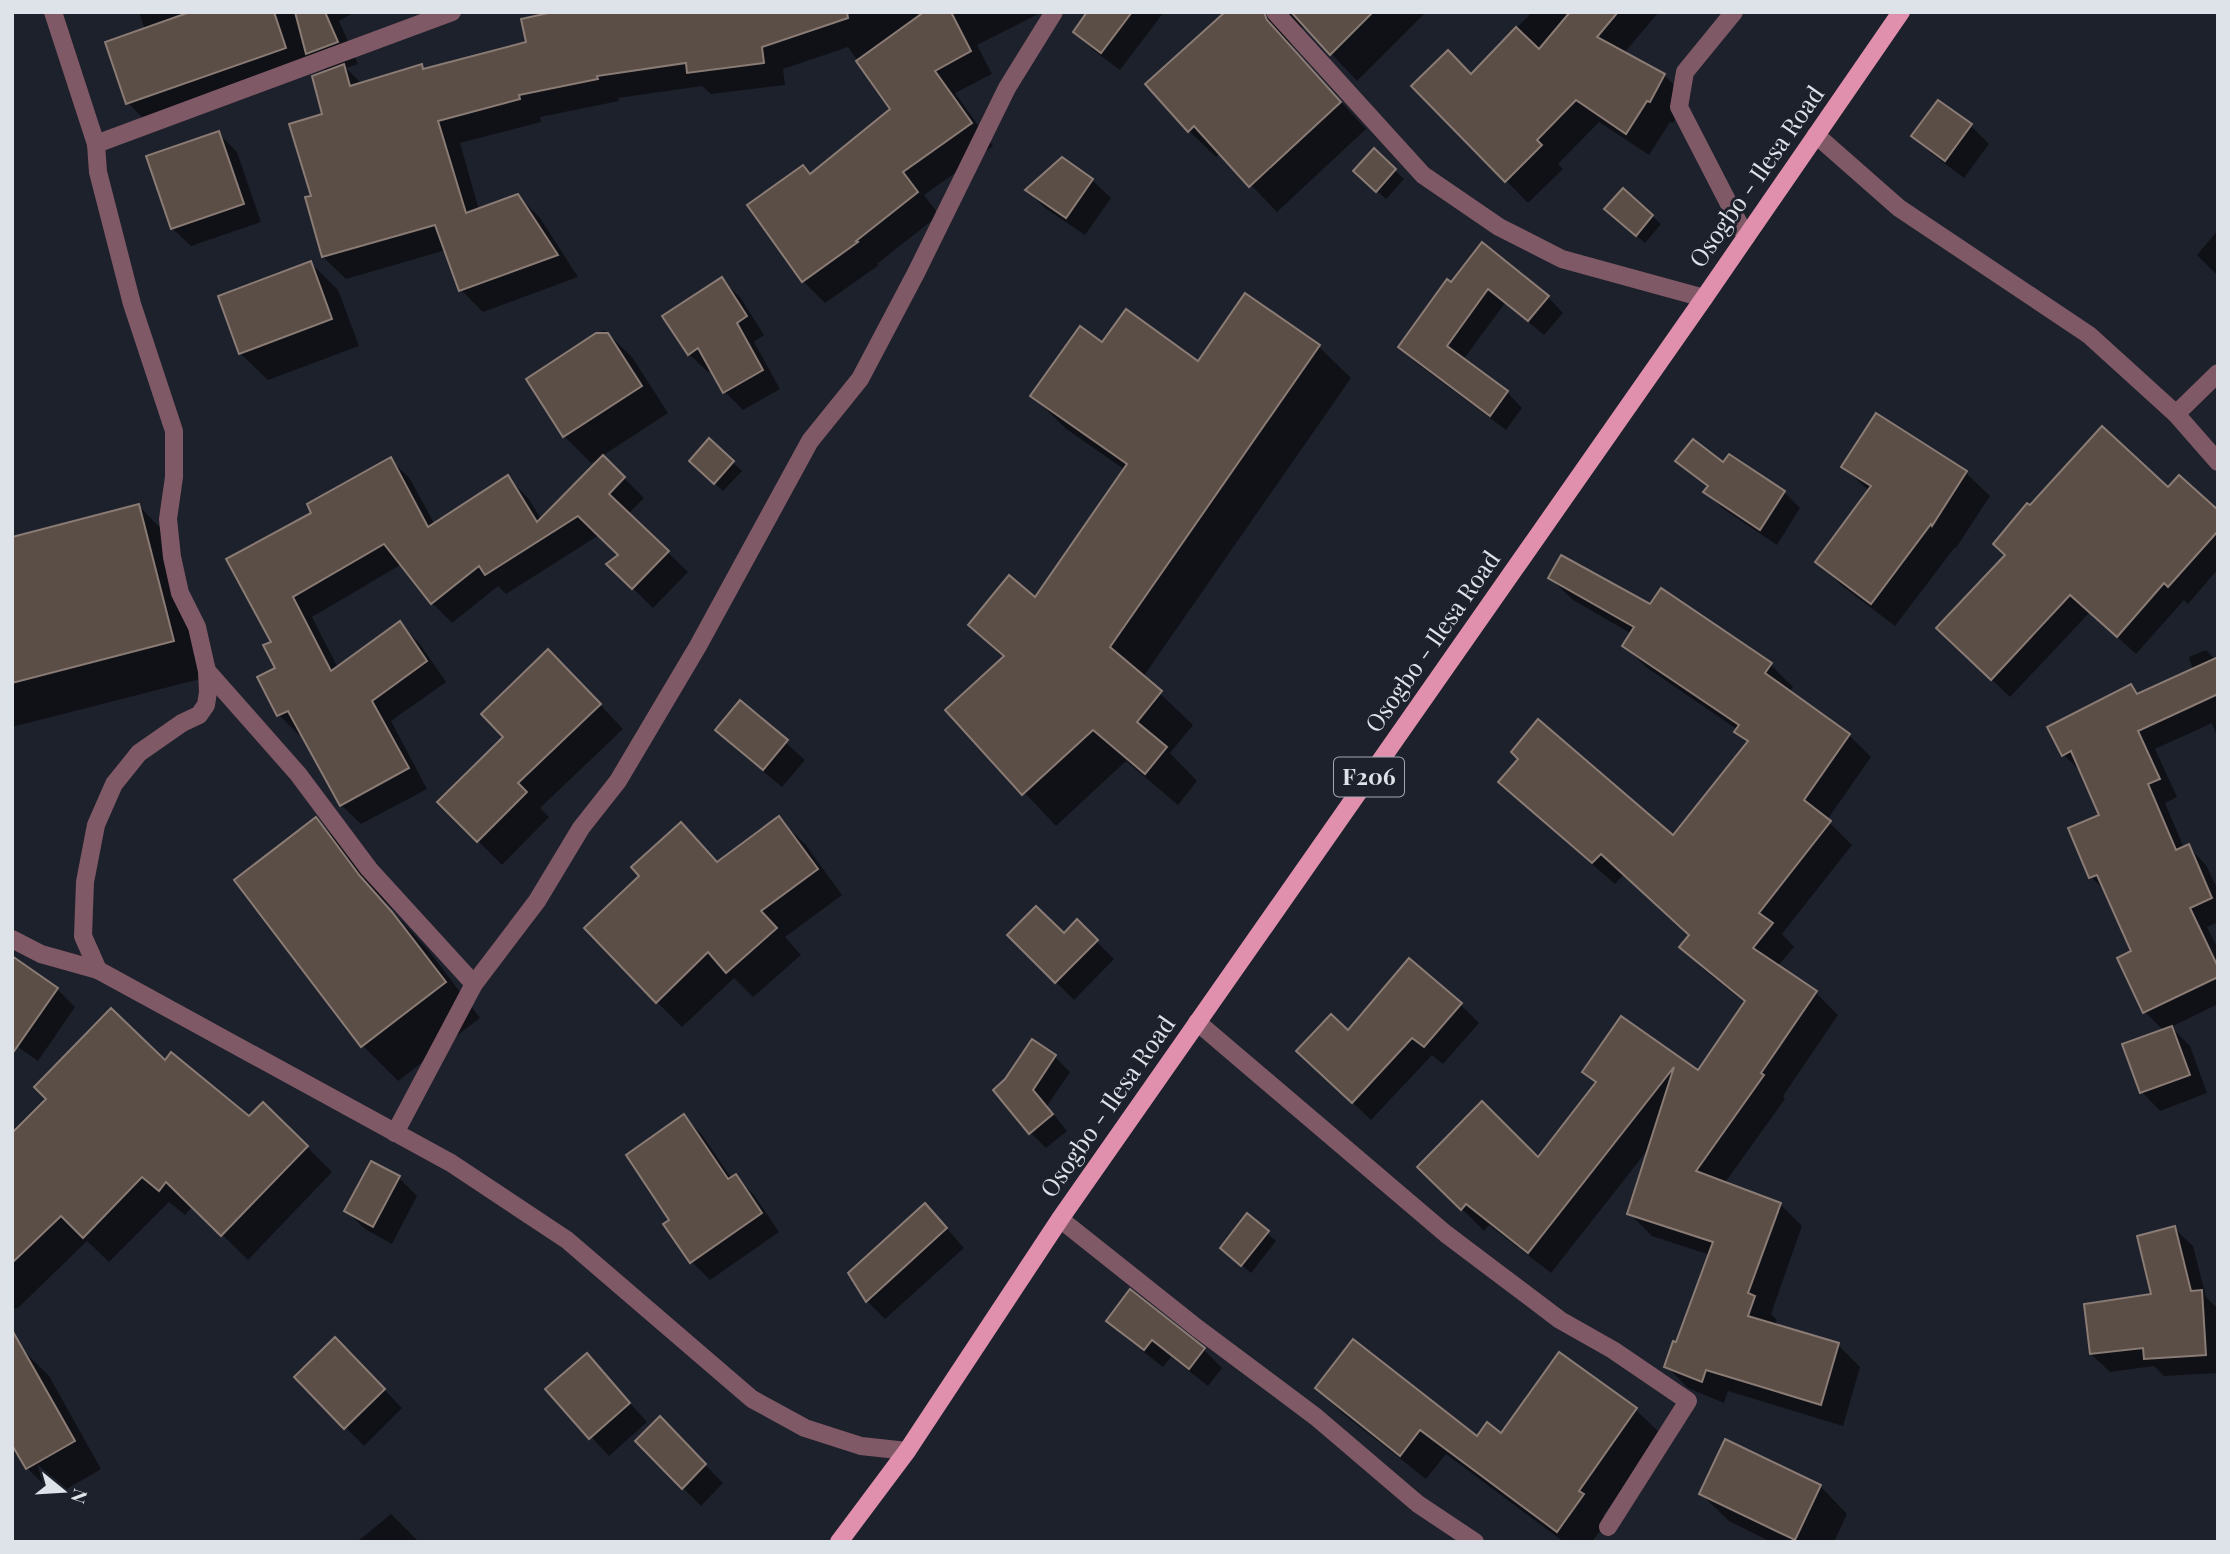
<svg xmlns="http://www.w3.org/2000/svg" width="2230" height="1554" font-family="'Playfair Display',serif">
<rect width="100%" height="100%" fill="#1d212c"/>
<!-- shadow -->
<g fill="#0007">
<polygon points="139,12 355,12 339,21 358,64 346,68 362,84 421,66 425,70 528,43 562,12 1038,12 1038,14 977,45 992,74 955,93 993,146 924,195 939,215 877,264 879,265 825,303 803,281 811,175 892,109 848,47 783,69 785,85 711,94 702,86 618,98 619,101 540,117 541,122 460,143 479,210 518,196 540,218 578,277 483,312 461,290 446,250 346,279 323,257 313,197 324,115 327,72 320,65 149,124 128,103 145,30"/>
<polygon points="1089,12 1164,12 1120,70 1093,50 1075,31"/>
<polygon points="1228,12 1426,12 1357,81 1308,29 1301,27 1293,31 1290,42 1293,49 1366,129 1277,212 1220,153 1216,157 1189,131"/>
<polygon points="1532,12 1659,12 1624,53 1664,75 1686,97 1673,123 1670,122 1649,155 1599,122 1558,164 1563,169 1528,203 1414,86 1471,76"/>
<polygon points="1971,126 1989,144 1964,178 1932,154 1914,136"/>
<polygon points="218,133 237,152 261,222 191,246 172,228"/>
<polygon points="1374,151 1404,179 1386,199 1364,179"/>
<polygon points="1063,159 1092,180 1111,198 1085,235 1045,208 1027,190"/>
<polygon points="1652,216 1661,224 1645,243 1615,217"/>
<polygon points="2218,230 2218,276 2197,255"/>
<polygon points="1482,244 1548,297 1563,313 1544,335 1505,303 1463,360 1507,392 1522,408 1506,430 1415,362 1400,347"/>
<polygon points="311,263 338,290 359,346 268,380 240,353"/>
<polygon points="721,279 740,297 764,335 754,342 780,389 743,410 725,392 712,369 708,372 689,354"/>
<polygon points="604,330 632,357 668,413 602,456 644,498 628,514 688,572 653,608 608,564 620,555 599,535 506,594 498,586 452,623 432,603 402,564 312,617 338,668 400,624 419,643 446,682 391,721 427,789 361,824 341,805 302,733 299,735 279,715 277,669 273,642 314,513 390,459 410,479 435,525 508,478 528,498 542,520 602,458 591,463 564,436 528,379"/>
<polygon points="1102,344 1199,364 1318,346 1351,378 1143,677 1193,725 1170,753 1197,781 1178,805 1126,761 1056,826 947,710 1004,658 970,625 1035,599 1125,470 1065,428 1033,396"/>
<polygon points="1877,415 1966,473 1990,496 1956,548 1955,547 1895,626 1841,585 1817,561 1869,491 1844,467"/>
<polygon points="710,440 742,471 723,491 700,470"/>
<polygon points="1678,461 1724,465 1784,492 1800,508 1777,545 1722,508 1706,492 1708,488"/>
<polygon points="2168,490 2218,512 2218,569 2188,604 2184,600 2136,654 2090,612 2010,697 1957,646 2007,556"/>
<polygon points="139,506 174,542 208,677 12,727 12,539"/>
<polygon points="1550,578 1650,606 1771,665 1793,687 1789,692 1849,735 1871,757 1827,820 1852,845 1782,934 1794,947 1777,967 1816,993 1838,1015 1783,1096 1785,1099 1724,1184 1780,1204 1802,1226 1771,1314 1777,1320 1774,1326 1838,1345 1860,1367 1843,1426 1728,1391 1724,1403 1688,1388 1666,1366 1677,1344 1710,1255 1652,1236 1629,1213 1650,1147 1551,1273 1489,1225 1484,1231 1420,1167 1538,1160 1597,1085 1584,1072 1621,1019 1698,1073 1745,1003 1703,969 1681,947 1690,936 1624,874 1615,884 1523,804 1501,782 1673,838 1749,743 1737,732 1738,730 1646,667 1624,645 1632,634 1573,600"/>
<polygon points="2206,650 2218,662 2218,739 2212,723 2155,749 2177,797 2165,803 2184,848 2188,846 2206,865 2218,890 2218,922 2207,927 2218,949 2218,1004 2171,1027 2190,1046 2207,1093 2160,1111 2142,1092 2125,1045 2164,1031 2145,1012 2133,952 2107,893 2091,877 2102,815 2082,773 2064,755 2131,686 2140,694 2193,670 2189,657"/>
<polygon points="572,675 623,729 540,808 549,817 502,865 439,802"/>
<polygon points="740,702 805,760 782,787 735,748 717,730"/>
<polygon points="316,819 351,855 395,914 428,950 480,1018 398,1081 363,1046"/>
<polygon points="779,819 805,844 842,895 785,937 801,955 753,997 734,978 682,1027 657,1002 642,876 681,824 719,863"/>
<polygon points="1077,922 1114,959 1074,1000 1009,935 1064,935"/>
<polygon points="57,989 75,1007 38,1061 12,1043"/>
<polygon points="1460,1004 1479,1023 1443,1064 1432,1055 1371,1120 1317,1069 1348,1032"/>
<polygon points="1055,1057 1070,1072 1047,1106 1067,1131 1046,1148 1030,1132 995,1090"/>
<polygon points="165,1062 249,1119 307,1147 332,1172 248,1260 193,1206 185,1215 169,1202 109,1262 87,1241 18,1308 12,1309 12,1135"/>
<polygon points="684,1117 702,1135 732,1179 735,1177 754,1195 779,1232 710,1280 692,1262 672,1221"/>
<polygon points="399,1178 417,1196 392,1244 365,1229 346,1211"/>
<polygon points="1247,1216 1276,1241 1251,1273 1231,1256"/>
<polygon points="943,1224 964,1248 885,1319 867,1301"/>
<polygon points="2174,1228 2193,1246 2206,1297 2218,1309 2218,1373 2164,1376 2154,1366 2110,1372 2091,1354 2153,1296"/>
<polygon points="1131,1292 1204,1350 1222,1368 1208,1386 1171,1357 1163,1367 1127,1339 1108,1321"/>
<polygon points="335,1339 402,1408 364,1446 296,1377"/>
<polygon points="21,1348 49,1376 101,1469 55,1496 27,1468 12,1442"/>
<polygon points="587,1355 647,1422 609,1456 547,1389"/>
<polygon points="1559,1355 1636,1410 1661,1434 1603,1516 1608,1520 1592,1542 1564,1542 1446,1454 1426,1479 1342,1413 1317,1388 1477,1438 1502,1435"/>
<polygon points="660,1419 723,1483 701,1506 637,1441"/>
<polygon points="1820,1486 1847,1514 1834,1542 1771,1542 1729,1521 1701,1494"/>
<polygon points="391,1514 419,1542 357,1542"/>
</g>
<!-- building -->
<g fill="#5b4e47" stroke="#8a7b74" stroke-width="2">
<polygon points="190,12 274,12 286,48 126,104 105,42"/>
<polygon points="295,12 325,12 338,42 306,54"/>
<polygon points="553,12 847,12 848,18 762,47 764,63 687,73 686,63 597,76 598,79 519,95 520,99 438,121 466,213 518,194 558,255 459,291 435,225 322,257 305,197 311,196 289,124 322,114 312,76 344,64 350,86 422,64 423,69 526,42 521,19"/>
<polygon points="924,12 951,12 971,51 935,71 972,123 903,172 918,192 856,241 858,242 802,282 747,205 803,165 810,174 890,109 856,61"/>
<polygon points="1087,12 1132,12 1101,53 1073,32"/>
<polygon points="1225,12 1264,12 1267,20 1341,102 1249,187 1194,126 1188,132 1145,84"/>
<polygon points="1291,12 1373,12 1330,55"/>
<polygon points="1570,12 1618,12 1597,37 1665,74 1650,102 1647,101 1626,134 1576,100 1537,140 1542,145 1505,182 1411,86 1448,50 1471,74 1516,27 1539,49"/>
<polygon points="1938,100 1972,124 1945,161 1911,136"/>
<polygon points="219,131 244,204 171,229 146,156"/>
<polygon points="1374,148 1396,169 1376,192 1353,171"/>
<polygon points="1062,157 1093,179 1066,218 1025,190"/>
<polygon points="1623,188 1653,215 1636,236 1604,209"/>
<polygon points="1482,242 1549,296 1528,321 1488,289 1447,346 1508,391 1490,416 1398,347 1447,279 1451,282"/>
<polygon points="311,261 332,319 239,354 218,296"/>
<polygon points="722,277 747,316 737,323 763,370 723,393 698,348 688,355 662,316"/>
<polygon points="1245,293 1320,345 1110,647 1162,691 1137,722 1167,747 1145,774 1093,730 1022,795 945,710 1004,656 968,625 1009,575 1035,597 1127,464 1030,396 1080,326 1102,342 1126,309 1198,361"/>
<polygon points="596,333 608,333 642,386 563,437 526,379"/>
<polygon points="1876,413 1967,471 1932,526 1931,524 1871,604 1815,562 1871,486 1841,467"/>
<polygon points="2102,426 2168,487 2179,475 2218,510 2218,531 2168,587 2164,583 2117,637 2070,595 1991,680 1936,628 2005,555 1993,544 2027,503 2030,505"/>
<polygon points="709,438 734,461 714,484 689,461"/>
<polygon points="1693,439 1723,462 1729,454 1785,491 1760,530 1703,492 1708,486 1675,461"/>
<polygon points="603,455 625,477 609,494 669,551 632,589 606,564 618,555 578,516 485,575 479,566 431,604 384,544 293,597 331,671 400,621 427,661 372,701 409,768 340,806 288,711 277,716 257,677 275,668 263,645 271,642 226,559 311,513 307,504 391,457 428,527 508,475 537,522"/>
<polygon points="139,504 174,641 12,683 12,537"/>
<polygon points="1561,555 1650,604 1661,588 1772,663 1765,673 1850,734 1804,800 1831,821 1759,913 1773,923 1753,948 1817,991 1761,1073 1764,1075 1696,1171 1781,1203 1748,1293 1755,1296 1748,1316 1839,1343 1821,1405 1706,1370 1702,1382 1664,1367 1673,1341 1676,1342 1713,1242 1627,1214 1674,1067 1528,1253 1466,1204 1461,1210 1417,1167 1482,1101 1538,1157 1596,1082 1582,1072 1621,1016 1698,1070 1745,1001 1679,947 1689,935 1601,854 1592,863 1498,782 1518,759 1511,752 1538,719 1673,835 1748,741 1734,732 1739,725 1622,646 1634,627 1548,578"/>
<polygon points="548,649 601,704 518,783 527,792 477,842 437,802 503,737 481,714"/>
<polygon points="2218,657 2218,694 2138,731 2160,779 2148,784 2176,850 2189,844 2212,898 2190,908 2218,967 2218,977 2143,1013 2117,958 2131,951 2097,875 2089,878 2068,828 2099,815 2071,751 2062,756 2047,727 2131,684 2137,694"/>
<polygon points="740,700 788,740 763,770 715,730"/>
<polygon points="779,816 818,869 761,911 777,928 726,973 708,952 656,1003 584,928 639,876 631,867 681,822 717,862"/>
<polygon points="316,817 360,876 392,912 446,982 361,1047 234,880"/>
<polygon points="1036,906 1064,933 1077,919 1098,940 1055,983 1007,935"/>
<polygon points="12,956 58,988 12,1054"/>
<polygon points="1409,958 1462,1003 1424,1047 1412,1038 1352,1103 1296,1051 1331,1014 1348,1030"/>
<polygon points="111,1008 165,1060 171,1052 249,1116 263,1102 308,1146 221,1236 166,1182 159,1191 142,1177 83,1238 61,1216 12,1263 12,1133 46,1099 34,1087"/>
<polygon points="2172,1026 2190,1075 2140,1093 2122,1044"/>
<polygon points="1032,1039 1056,1055 1033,1090 1053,1114 1029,1134 993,1090 1005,1079"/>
<polygon points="684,1114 728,1179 736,1174 762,1213 690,1263 663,1224 669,1220 626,1155"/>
<polygon points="371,1161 400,1176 373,1227 344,1211"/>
<polygon points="925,1203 947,1228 866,1302 848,1273"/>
<polygon points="1247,1213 1269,1231 1241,1266 1220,1248"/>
<polygon points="2175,1226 2191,1291 2202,1290 2206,1355 2144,1359 2143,1348 2090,1354 2084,1304 2151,1294 2137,1236"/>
<polygon points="1130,1289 1205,1348 1189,1369 1152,1340 1144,1350 1106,1321"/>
<polygon points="12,1330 75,1441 26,1469 12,1445"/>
<polygon points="335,1337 385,1389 344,1429 294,1377"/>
<polygon points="1353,1339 1477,1436 1487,1422 1501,1433 1559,1352 1637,1408 1579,1491 1584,1494 1557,1532 1420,1430 1400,1456 1315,1388"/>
<polygon points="587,1353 630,1403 589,1439 545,1389"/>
<polygon points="660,1416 706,1464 682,1489 635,1441"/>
<polygon points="1725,1439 1821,1485 1795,1540 1699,1494"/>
</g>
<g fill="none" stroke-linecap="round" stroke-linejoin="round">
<!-- lane -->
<polyline stroke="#805966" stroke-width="18" points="1734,12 1685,72 1679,107 1746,237"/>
<!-- street -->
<g stroke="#805966" stroke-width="18">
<polyline points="53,12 96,144 98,172 132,304 174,431 174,477 168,519 172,557 180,593 197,627 207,671 208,692 206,705 199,715 182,723 139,753 114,784 96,825 85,882 83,936 98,970"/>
<polyline points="1275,12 1423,175 1499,227 1562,259 1704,298"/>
<polyline points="1816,135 1899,208 2089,335 2176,414 2218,462"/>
<polyline points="96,144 452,12"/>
<polyline points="2176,414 2218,373"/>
<polyline points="207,671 298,774 369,869 474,984"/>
<polyline points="12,939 41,954 98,970 451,1163 567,1240 752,1399 805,1428 861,1446 907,1451"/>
<polyline points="1197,1022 1446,1234 1560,1320 1613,1350 1688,1401 1608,1527"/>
<polyline points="395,1133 474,984 537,901 581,828 618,781 698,646 810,441 860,379 916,273 1007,88 1054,12"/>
<polyline points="1060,1219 1197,1328 1316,1417 1418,1504 1475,1542"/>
</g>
<!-- primary -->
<polyline stroke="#e090ac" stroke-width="18" points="839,1542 907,1451 1060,1219 1704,298 1901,12"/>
</g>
<g text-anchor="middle" stroke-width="6" stroke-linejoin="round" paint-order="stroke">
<!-- shield labels -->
<rect fill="#1d212c" stroke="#a4a8b0" stroke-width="2" x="1334" y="757.5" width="70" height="39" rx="5"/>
<g font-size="23" font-weight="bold" fill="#dee2e9">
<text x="1369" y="785">F206</text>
</g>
<!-- street labels -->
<g font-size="24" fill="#dee2e9" stroke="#1d212c">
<text transform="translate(1757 177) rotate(-55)" y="8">Osogbo - Ilesa Road</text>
<text transform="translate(1433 642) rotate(-55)" y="8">Osogbo - Ilesa Road</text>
<text transform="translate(1108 1107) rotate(-55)" y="8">Osogbo - Ilesa Road</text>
</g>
</g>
<!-- border -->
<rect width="2230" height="1554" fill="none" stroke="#dee2e9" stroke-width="28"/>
<!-- north arrow -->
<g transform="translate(63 1491) rotate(108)" stroke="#1d212c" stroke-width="5" paint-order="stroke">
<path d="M0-5L12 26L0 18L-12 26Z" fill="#dee2e9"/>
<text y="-10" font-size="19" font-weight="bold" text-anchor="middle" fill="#dee2e9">N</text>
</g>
</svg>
